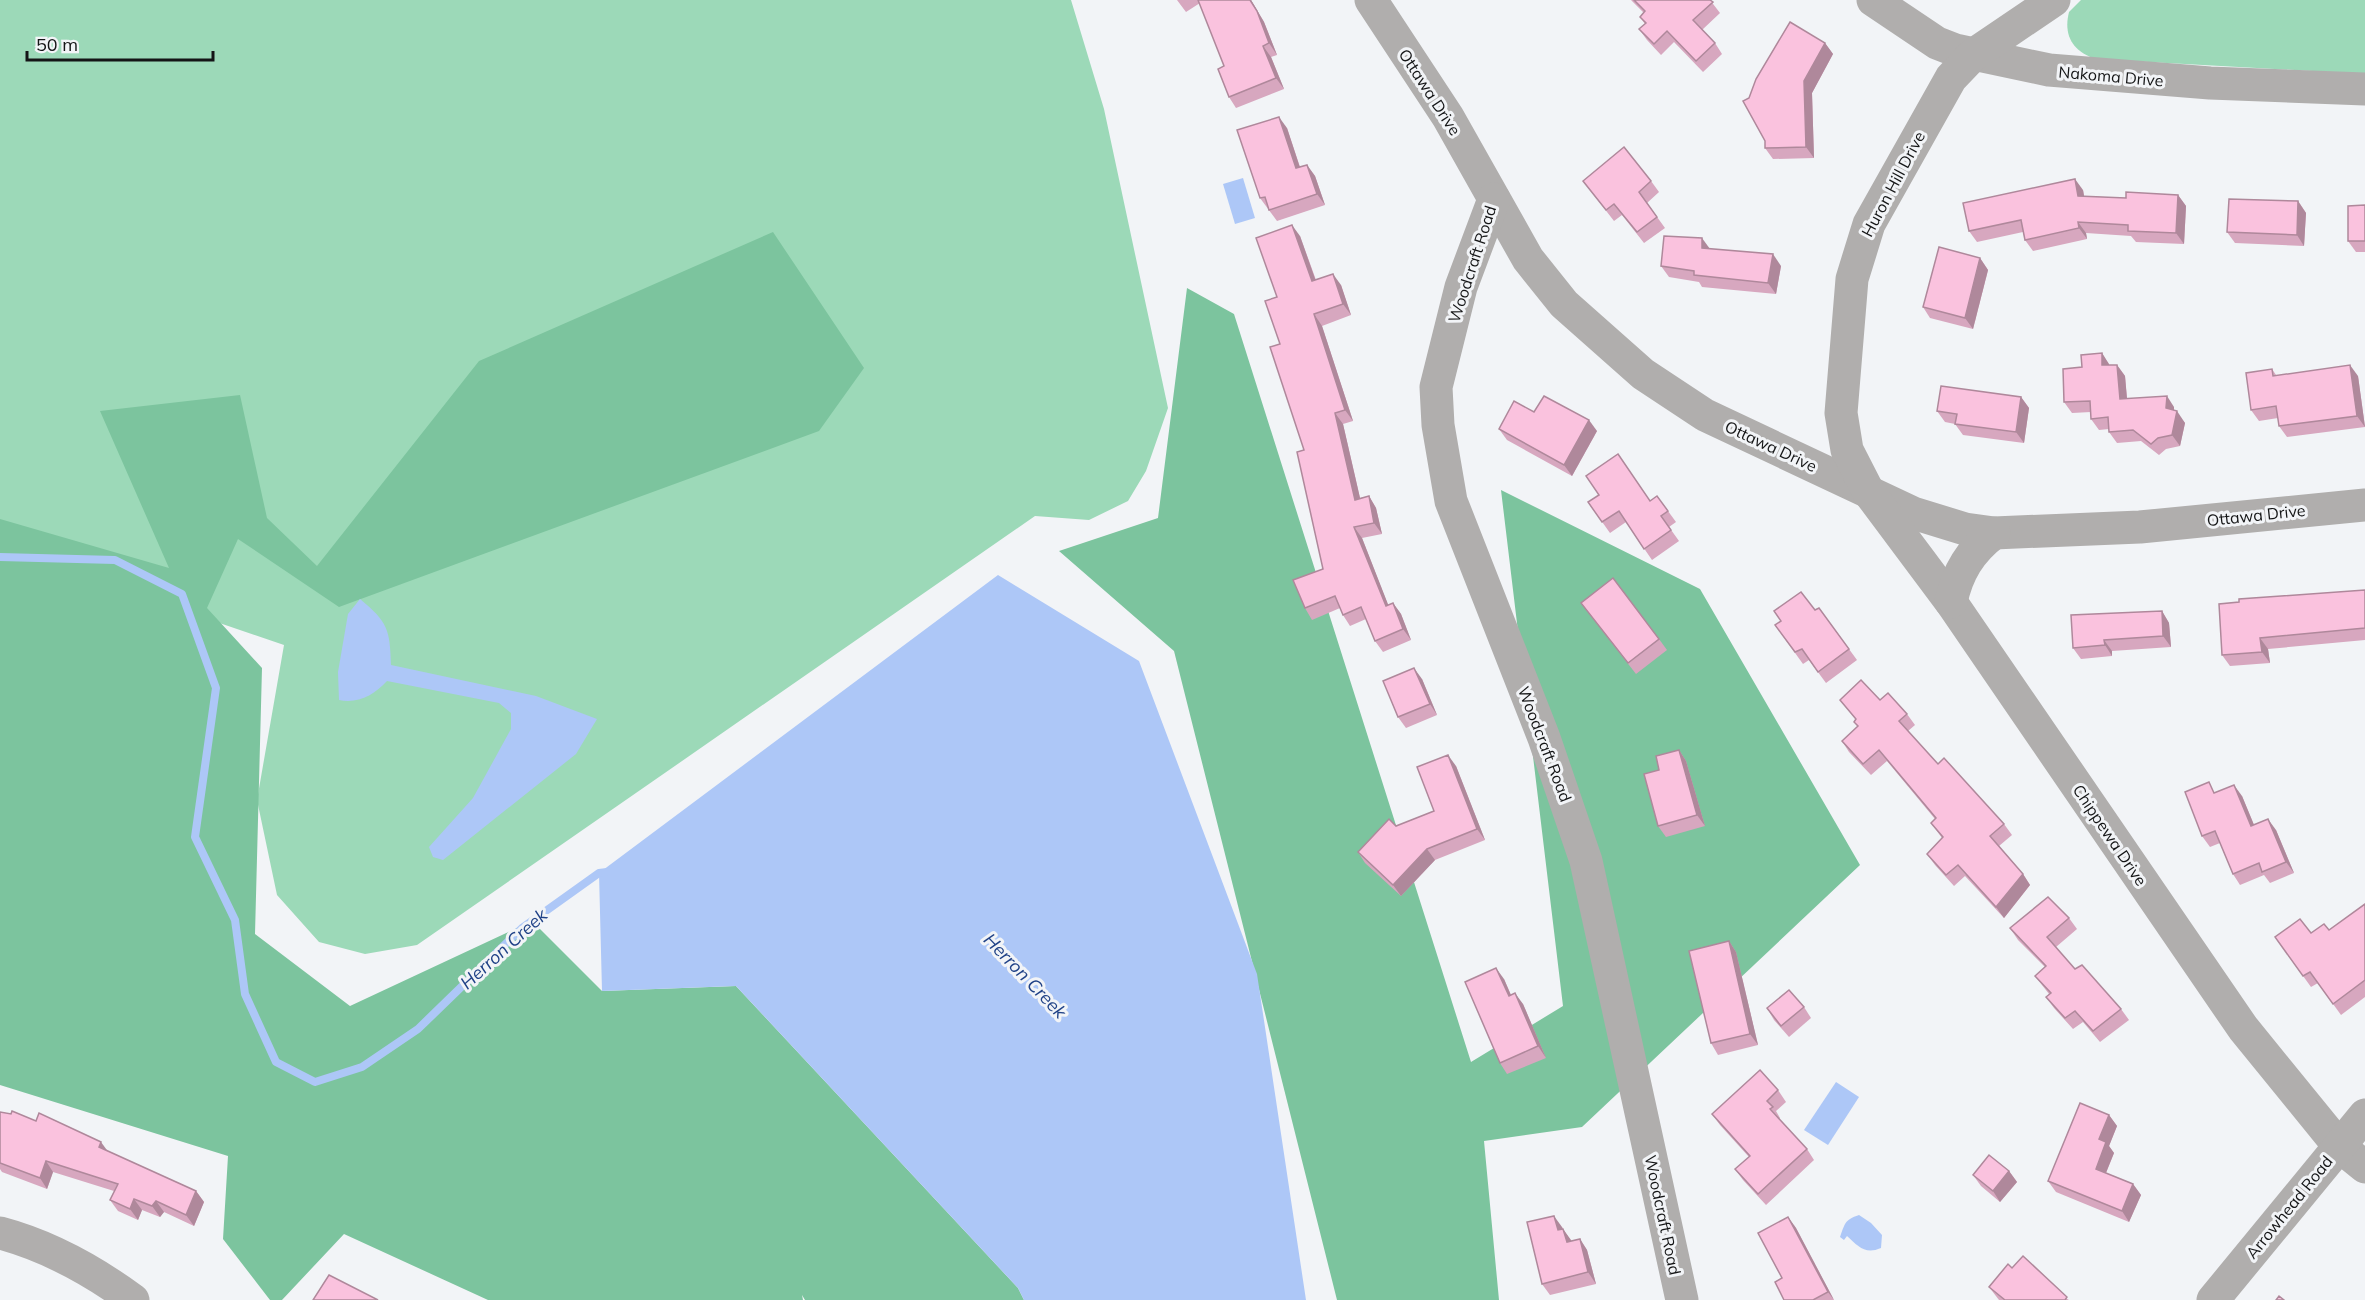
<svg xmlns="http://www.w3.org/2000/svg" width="2365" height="1300" font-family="Mulish,sans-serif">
<rect width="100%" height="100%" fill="#f2f4f7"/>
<!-- green -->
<g fill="#9cd9b8">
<polygon points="0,0 1071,0 1104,109 1168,408 1146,471 1128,501 1089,520 1035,516 417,945 365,954 319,942 277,895 257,800 284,645 0,548"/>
<path d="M2081,0H2365V74L2095,59C2073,51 2063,36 2069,12Z"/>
</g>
<!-- forest -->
<g fill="#7cc49e">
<polygon points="773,232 864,368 819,431 339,607 238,539 207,608 262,668 255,934 350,1006 532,921 602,991 736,986 1018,1288 1024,1300 805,1300 802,1295 803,1300 488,1300 344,1234 282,1300 270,1300 223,1239 228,1156 0,1085 0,519 169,568 100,411 240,395 267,518 317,566 479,361"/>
<polygon points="1187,288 1234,314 1471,1062 1563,1006 1501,490 1700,589 1860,865 1582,1127 1484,1141 1499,1300 1337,1300 1174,651 1059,551 1158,518"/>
</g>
<!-- water -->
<g fill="#adc7f7">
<polygon points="1243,178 1255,218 1235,224 1223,184"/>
<polygon points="998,575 1139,661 1257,974 1306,1300 1024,1300 1018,1288 736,986 602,991 599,873"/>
<path d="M360,599C388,622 390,630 391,665L536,696L597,719L576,754L443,860L433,857L429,847L473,798L511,729V713L499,703L387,681C374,695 358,704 339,700L338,672L348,614Z"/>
<polygon points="1836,1082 1859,1097 1828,1145 1804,1130"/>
<path d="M1859,1215L1871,1223L1882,1235L1881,1248C1865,1255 1858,1246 1847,1236L1844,1240L1840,1237C1845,1224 1844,1220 1859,1215Z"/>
</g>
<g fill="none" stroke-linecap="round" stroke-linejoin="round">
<!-- stream -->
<polyline stroke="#adc7f7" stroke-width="8" points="0,557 115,560 182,594 216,688 195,837 235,920 245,994 276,1062 315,1082 362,1067 418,1029 522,928 599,873 607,872"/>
<!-- minor -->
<g stroke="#b0aead" stroke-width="33">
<polyline points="1371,0 1448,117 1528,259 1564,304 1643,374 1705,415 1913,513 1965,529 1994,533 2140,527 2365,505"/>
<polyline points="1873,0 1937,43 1955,50 2049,70 2210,83 2365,89"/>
<polyline points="2054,0 1973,55 1951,78 1869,224 1852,279 1841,413 1847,450 1868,491 1951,602 2243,1028 2339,1146 2365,1167"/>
<polyline points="1494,199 1461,287 1436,387 1438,425 1451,501 1544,738 1586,861 1682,1300"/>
<path d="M1951,602C1957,573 1970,551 1994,533"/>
<path d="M0,1233C49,1246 92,1270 133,1300"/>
<polyline points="2213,1300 2365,1115"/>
</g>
</g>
<!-- wall -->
<g fill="#d7a7bf">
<polygon points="1177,0 1251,0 1264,22 1277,55 1271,57 1284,89 1236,108 1229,97 1224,66 1200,3 1186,12"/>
<polygon points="1631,0 1710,0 1720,13 1702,30 1715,43 1722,54 1703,72 1674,42 1661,55 1647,40 1639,29 1645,24 1640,17 1644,13"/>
<polygon points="1825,43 1833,54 1812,93 1814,158 1773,159 1765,148 1765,141 1749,98"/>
<polygon points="1287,128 1300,167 1307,165 1315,176 1325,205 1277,221 1260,198"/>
<polygon points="1583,181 1651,181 1659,192 1647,203 1665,228 1644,243 1622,215 1614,221"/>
<polygon points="2083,190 2084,196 2126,198 2178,195 2186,206 2184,244 2136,242 2131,236 2086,233 2087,239 2033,251 2025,240 2023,232 1977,242 1969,231"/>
<polygon points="2298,201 2306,213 2304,246 2235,243 2227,232"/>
<polygon points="2365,205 2365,252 2356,252 2348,241"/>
<polygon points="1300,236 1316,280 1341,285 1351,315 1322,326 1353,421 1343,424 1360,498 1369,496 1376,508 1382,534 1362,538 1388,605 1393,603 1401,614 1411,640 1383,652 1375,641 1366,619 1350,626 1343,615 1340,608 1312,620 1305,608 1323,569 1304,450 1277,297"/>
<polygon points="1709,249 1781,266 1776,294 1702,287 1699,282 1669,277 1661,266"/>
<polygon points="1980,258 1988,270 1973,329 1930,318 1923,307"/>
<polygon points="2102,353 2109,365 2117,365 2125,376 2127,399 2174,407 2174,410 2185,423 2180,446 2166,449 2159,455 2141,441 2117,443 2109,432 2109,429 2099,430 2091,419 2091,412 2072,413 2064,402 2082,367"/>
<polygon points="2272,369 2276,375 2358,376 2365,427 2287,437 2279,426 2278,418 2259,421 2251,410"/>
<polygon points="2021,397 2029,408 2024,443 1963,435 1955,424 1945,422 1937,411"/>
<polygon points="1534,412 1597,431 1572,476 1507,440 1499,429"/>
<polygon points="1657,496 1676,522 1669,527 1679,541 1652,560 1626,522 1610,533 1588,502 1650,501"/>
<polygon points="2365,590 2365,640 2268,649 2270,663 2230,666 2222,655"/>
<polygon points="1581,603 1659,639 1667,650 1636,674"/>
<polygon points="1819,608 1857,660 1826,683 1809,660 1803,664 1775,625"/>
<polygon points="2162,611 2169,623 2171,647 2112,651 2112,656 2081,659 2073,648"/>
<polygon points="1422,679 1437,715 1406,728 1398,717"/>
<polygon points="1840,700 1880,700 1907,714 1915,725 1908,731 1938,764 2004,824 2012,835 1999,846 2023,874 2030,885 2004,918 1965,876 1954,886 1935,865 1927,854 1942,838 1931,823 1935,819 1887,761 1871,775 1849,752 1842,741 1858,727 1854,722 1856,720"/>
<polygon points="1679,750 1686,761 1705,826 1666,837 1658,826 1659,770"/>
<polygon points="1456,766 1485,840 1435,860 1401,896 1365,863 1358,852 1396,826 1434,811"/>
<polygon points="2216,792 2242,796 2254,825 2276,830 2294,873 2270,883 2264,875 2240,885 2233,874 2220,843 2210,847 2202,836"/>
<polygon points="2365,904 2365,997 2341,1015 2318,983 2311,987 2275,937 2311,933 2329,930"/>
<polygon points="2069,918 2077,929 2056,947 2075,969 2121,1009 2129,1020 2100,1042 2083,1022 2073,1029 2054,1008 2046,997 2049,994 2035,976 2045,967 2018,940 2010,928"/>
<polygon points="1729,941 1736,952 1758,1045 1718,1055 1711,1043"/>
<polygon points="1504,979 1511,995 1523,1004 1546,1058 1507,1074 1500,1063"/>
<polygon points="1804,1007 1811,1018 1789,1037 1774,1020 1767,1008"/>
<polygon points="1778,1090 1786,1102 1776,1111 1780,1118 1779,1119 1807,1149 1814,1160 1766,1205 1743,1180 1735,1169 1749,1157 1720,1125 1712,1114"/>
<polygon points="0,1112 108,1151 196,1191 204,1202 194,1226 164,1212 160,1217 142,1210 138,1220 118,1211 110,1200 114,1191 53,1172 47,1189 2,1172 0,1169"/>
<polygon points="2109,1115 2117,1126 2109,1146 2114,1153 2106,1173 2133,1184 2141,1195 2129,1222 2056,1192 2048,1181"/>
<polygon points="2009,1171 2017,1182 2000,1202 1981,1186 1973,1175"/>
<polygon points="1788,1217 1796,1228 1834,1300 1784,1300 1782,1278"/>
<polygon points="1562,1227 1571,1241 1580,1239 1587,1250 1596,1284 1550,1295 1542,1284"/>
<polygon points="2012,1268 2069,1300 1999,1300 1989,1287"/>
</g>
<!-- shaded-wall -->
<g fill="#af889b">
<polygon points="1250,0 1251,0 1264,22 1277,55 1269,43"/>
<polygon points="1825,43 1833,54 1812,93 1814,158 1806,147 1804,81"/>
<polygon points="1263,46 1271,57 1284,89 1276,78"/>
<polygon points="1279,117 1287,128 1304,180 1296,168"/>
<polygon points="1307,165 1315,176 1325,205 1317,194"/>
<polygon points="2075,179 2083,190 2086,207 2078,196"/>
<polygon points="2178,195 2186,206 2184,244 2176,233"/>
<polygon points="2298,201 2306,213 2304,246 2297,235"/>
<polygon points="2078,222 2086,233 2087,239 2079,228"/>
<polygon points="1292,225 1300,236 1320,293 1312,281"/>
<polygon points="1702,238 1710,249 1702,248"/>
<polygon points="1773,254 1781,266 1776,294 1768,283"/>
<polygon points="1980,258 1988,270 1973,329 1965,318"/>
<polygon points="1333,274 1341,285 1351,315 1343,304"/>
<polygon points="1314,314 1322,326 1353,421 1345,410"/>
<polygon points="2102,353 2109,364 2110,376 2102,365"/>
<polygon points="2117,365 2125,376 2128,410 2120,399"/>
<polygon points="2350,365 2358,376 2365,427 2357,416"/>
<polygon points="2167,396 2174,407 2174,419 2166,408"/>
<polygon points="2021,397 2029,408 2024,443 2016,432"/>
<polygon points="2177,411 2185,423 2180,446 2172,435"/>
<polygon points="1335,413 1343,424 1363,511 1355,500"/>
<polygon points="1589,420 1597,431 1572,476 1564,465"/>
<polygon points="1369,496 1376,508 1382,534 1374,523"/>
<polygon points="1354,527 1362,538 1393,617 1386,606"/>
<polygon points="1393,603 1401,614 1411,640 1403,629"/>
<polygon points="2162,611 2169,623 2171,647 2163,636"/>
<polygon points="2260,638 2268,649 2270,663 2262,652"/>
<polygon points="2104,640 2112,651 2112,656 2105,645"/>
<polygon points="1414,668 1422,679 1437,715 1430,704"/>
<polygon points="1679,750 1686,761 1705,826 1697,815"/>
<polygon points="1448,755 1456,766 1485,840 1477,829"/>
<polygon points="2234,785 2242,796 2259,837 2251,826"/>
<polygon points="2268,819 2276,830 2294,873 2286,862"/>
<polygon points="1427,849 1435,860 1401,896 1393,885"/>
<polygon points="2023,874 2030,885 2004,918 1996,907"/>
<polygon points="1729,941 1736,952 1758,1045 1750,1034"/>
<polygon points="1496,968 1504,979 1516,1007 1509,996"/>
<polygon points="1515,993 1523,1004 1546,1058 1538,1046"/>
<polygon points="2109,1115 2117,1126 2109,1146 2114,1153 2103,1180 2096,1169 2099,1139"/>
<polygon points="101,1142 109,1153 99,1147"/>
<polygon points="46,1161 53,1172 47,1189 40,1178"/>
<polygon points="2009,1171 2017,1182 2000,1202 1993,1191"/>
<polygon points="2133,1184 2141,1195 2129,1222 2122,1211"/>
<polygon points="196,1191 204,1202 194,1226 186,1215"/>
<polygon points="134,1199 142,1210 138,1220 130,1209"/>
<polygon points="156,1201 164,1212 160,1217 152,1206"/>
<polygon points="1554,1216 1562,1227 1566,1241 1558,1230"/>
<polygon points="1788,1217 1796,1228 1834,1300 1828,1292"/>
<polygon points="1563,1229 1571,1240 1574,1253 1567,1242"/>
<polygon points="1580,1239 1587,1250 1596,1284 1588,1272"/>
</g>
<!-- building -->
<g fill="#fac2de" stroke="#af889b" stroke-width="1.5">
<polygon points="1198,0 1250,0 1257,11 1269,43 1263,46 1276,78 1229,97 1218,69 1224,66"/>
<polygon points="1634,0 1710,0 1713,2 1693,20 1715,43 1696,61 1667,31 1654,44 1639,29 1646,23 1640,17 1645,11"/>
<polygon points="1790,22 1825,43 1804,81 1806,147 1765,148 1765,141 1743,101 1749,98 1756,79"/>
<polygon points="1279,117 1296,168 1307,165 1317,194 1269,210 1265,197 1260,198 1237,130"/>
<polygon points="1624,147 1651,181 1639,192 1657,217 1637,232 1614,204 1606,210 1583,181"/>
<polygon points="2075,179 2078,196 2126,198 2126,192 2178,195 2176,233 2128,231 2128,225 2078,222 2079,228 2025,240 2021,220 1969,231 1963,203"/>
<polygon points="2229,199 2298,201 2297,235 2227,232"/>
<polygon points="2365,205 2365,241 2348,241 2348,206"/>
<polygon points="1292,225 1312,281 1333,274 1343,304 1314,314 1345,410 1335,413 1355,500 1369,496 1374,523 1354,527 1386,606 1393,603 1403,629 1375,641 1361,607 1343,615 1335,596 1305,608 1293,580 1323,569 1297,452 1304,450 1270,347 1280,344 1265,301 1277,297 1256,238"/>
<polygon points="1664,236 1702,238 1702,248 1773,254 1768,283 1694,275 1694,271 1661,266"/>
<polygon points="1939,247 1980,258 1965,318 1923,307"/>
<polygon points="2102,353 2102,365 2117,365 2120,399 2167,396 2166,408 2177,411 2172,435 2158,438 2151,444 2133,430 2109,432 2108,417 2091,419 2090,401 2064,402 2063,369 2082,367 2081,355"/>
<polygon points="2350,365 2357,416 2279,426 2276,406 2251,410 2246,373 2272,369 2273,376"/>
<polygon points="1941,386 2021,397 2016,432 1955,424 1957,414 1937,411"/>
<polygon points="1544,396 1589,420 1564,465 1499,429 1514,401 1534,412"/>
<polygon points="1618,454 1650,501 1657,496 1668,511 1661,516 1671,530 1644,549 1619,511 1602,522 1588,502 1599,495 1586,476"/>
<polygon points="1613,578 1659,639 1628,663 1581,603"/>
<polygon points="2365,590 2365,628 2260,638 2262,652 2222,655 2219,604 2239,602 2239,599"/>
<polygon points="1801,592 1815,610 1819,608 1849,649 1818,672 1802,649 1795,652 1775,625 1781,621 1774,611"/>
<polygon points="2162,611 2163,636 2104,640 2105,645 2073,648 2071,615"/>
<polygon points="1414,668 1430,704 1398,717 1383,681"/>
<polygon points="1861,680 1880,700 1888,693 1907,714 1899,721 1938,764 1944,758 2004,824 1990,836 2023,874 1996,907 1958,865 1946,875 1927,854 1943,837 1931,823 1936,818 1879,750 1863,764 1842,741 1858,726 1854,722 1856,719 1840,700"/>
<polygon points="1679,750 1697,815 1658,826 1644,774 1659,770 1656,756"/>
<polygon points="1448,755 1477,829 1427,849 1393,885 1358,852 1389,819 1396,826 1434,811 1417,767"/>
<polygon points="2209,782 2214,793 2234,785 2251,826 2268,819 2286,862 2262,872 2259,863 2233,874 2215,831 2202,836 2185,792"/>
<polygon points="2048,897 2069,918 2047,937 2075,969 2082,965 2121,1009 2093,1031 2075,1011 2065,1018 2046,997 2051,993 2035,976 2046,966 2010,928"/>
<polygon points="2365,904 2365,980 2333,1004 2310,972 2303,976 2275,937 2300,919 2311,933 2324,924 2329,930"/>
<polygon points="1729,941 1750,1034 1711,1043 1689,951"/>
<polygon points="1496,968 1509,996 1515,993 1538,1046 1500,1063 1465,982"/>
<polygon points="1789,990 1804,1007 1781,1026 1767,1008"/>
<polygon points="1760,1070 1778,1090 1767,1101 1773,1107 1770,1109 1807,1149 1758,1194 1735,1169 1750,1156 1712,1114"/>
<polygon points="2080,1103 2109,1115 2099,1139 2106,1142 2096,1169 2133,1184 2122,1211 2048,1181"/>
<polygon points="12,1111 36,1121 39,1113 101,1142 99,1147 196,1191 186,1215 156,1201 152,1206 134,1199 130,1209 110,1200 118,1184 46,1161 40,1178 0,1163 0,1112 11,1114"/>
<polygon points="1989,1155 2009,1171 1993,1191 1973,1175"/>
<polygon points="1554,1216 1558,1230 1563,1229 1567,1242 1580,1239 1588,1272 1542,1284 1527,1222"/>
<polygon points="1788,1217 1828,1292 1813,1300 1784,1300 1775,1282 1782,1278 1758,1233"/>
<polygon points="2023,1256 2067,1297 2065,1300 2005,1300 1989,1287 2008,1264 2012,1268"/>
<polygon points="329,1275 378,1300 313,1300"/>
<polygon points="2279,1296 2284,1300 2276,1300"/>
</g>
<g text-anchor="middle" stroke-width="6" stroke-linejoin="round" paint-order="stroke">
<!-- street labels -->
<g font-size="16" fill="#141516" stroke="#f2f4f7">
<text transform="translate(2111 76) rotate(5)" y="6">Nakoma Drive</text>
<text transform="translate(1430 92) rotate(57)" y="6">Ottawa Drive</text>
<text transform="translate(1893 184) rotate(-62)" y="6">Huron Hill Drive</text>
<text transform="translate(1472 264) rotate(-72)" y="6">Woodcraft Road</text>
<text transform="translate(1771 446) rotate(25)" y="6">Ottawa Drive</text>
<text transform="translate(2256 515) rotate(-6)" y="6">Ottawa Drive</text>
<text transform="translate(1545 744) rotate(69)" y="6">Woodcraft Road</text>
<text transform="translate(2110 835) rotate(56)" y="6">Chippewa Drive</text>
<text transform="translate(2289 1207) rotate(-51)" y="6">Arrowhead Road</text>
<text transform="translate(1663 1215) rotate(78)" y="6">Woodcraft Road</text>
</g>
<!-- water labels -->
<g font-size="18" font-style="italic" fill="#204287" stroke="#f2f4f7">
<text transform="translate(504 949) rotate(-42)" y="6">Herron Creek</text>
<text transform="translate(1025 976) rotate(46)" y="6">Herron Creek</text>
</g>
</g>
<!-- scale -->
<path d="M27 51v9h186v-9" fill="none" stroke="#141516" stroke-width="3"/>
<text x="36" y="51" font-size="18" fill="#141516" stroke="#f2f4f7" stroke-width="4.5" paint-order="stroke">50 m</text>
</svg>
